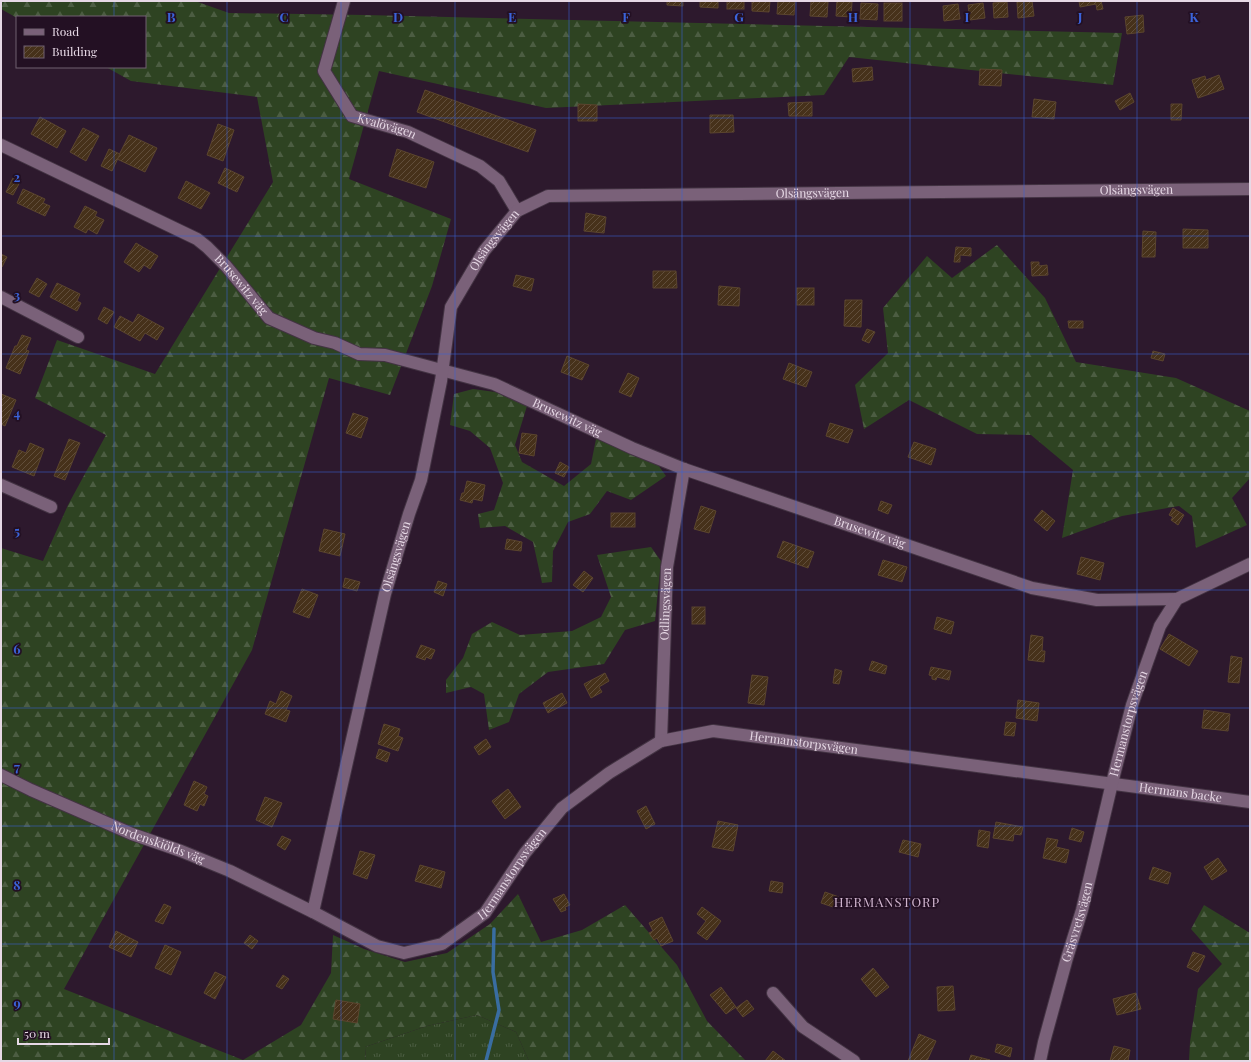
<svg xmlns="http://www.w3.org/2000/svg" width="1251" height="1062" font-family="'Playfair Display',serif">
<defs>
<pattern id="grass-tufts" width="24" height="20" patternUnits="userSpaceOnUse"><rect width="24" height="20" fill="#2e4322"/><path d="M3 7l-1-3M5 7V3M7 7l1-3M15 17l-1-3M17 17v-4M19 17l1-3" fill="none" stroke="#4c5d42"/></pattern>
<pattern id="forest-firs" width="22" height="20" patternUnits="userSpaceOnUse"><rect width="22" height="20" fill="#2e4322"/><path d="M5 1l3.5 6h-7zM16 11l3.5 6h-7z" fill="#4c5d42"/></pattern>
<pattern id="building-hatch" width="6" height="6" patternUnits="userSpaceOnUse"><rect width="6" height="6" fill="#46311a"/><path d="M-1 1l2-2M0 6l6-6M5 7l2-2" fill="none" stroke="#614e3b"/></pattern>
</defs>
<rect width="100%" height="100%" fill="#2d192d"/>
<!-- grass -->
<polygon fill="url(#grass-tufts)" points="477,1015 516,1032 529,1061 366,1061 365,1047 427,1026"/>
<!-- forest -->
<g fill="url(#forest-firs)">
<polygon points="1,1 195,1 229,13 366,15 1122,33 1113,85 849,57 824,95 546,108 379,71 349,179 451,219 432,286 390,395 329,378 252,650 64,989 243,1060 301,1025 331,973 333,935 364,949 405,962 447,953 490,924 518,894 541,942 582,930 625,905 677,965 707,1021 746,1061 529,1061 516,1032 477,1015 427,1026 365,1047 366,1061 1,1061 1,548 43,561 68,505 106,435 35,398 57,340 155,374 273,182 257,97 131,81 106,67 145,67 145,17 17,18 1,9"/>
<polygon points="997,245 1045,298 1076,362 1176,378 1250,411 1250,478 1232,498 1247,525 1196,548 1192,516 1179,506 1122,516 1062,538 1073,470 1031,435 977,434 909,400 864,429 855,385 888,353 883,308 927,256 952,278"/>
<polygon points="473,389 510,394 527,406 515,445 522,462 564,486 591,464 596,439 656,462 666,476 631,500 607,491 590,514 568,522 553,551 552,582 542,583 533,542 505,526 480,528 478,514 494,510 503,483 490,448 470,431 450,425 454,394"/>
<polygon points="651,547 661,561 655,621 625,630 604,664 548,672 519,694 509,722 489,730 484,694 471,687 446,693 446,680 463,658 472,634 492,622 520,635 572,631 601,617 611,597 597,555"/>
<polygon points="1204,905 1250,933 1250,1061 1189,1061 1190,1042 1198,989 1222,964 1191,929"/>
</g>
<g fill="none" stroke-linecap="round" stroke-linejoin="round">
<!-- stream -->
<polyline stroke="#396da1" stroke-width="3.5" points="486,1061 499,1010 493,972 494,929"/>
</g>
<!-- building -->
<g fill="url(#building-hatch)" stroke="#5b452e">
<polygon points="667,1 683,1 683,6 667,5"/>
<polygon points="700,1 718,1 718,8 700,7"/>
<rect x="727" y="1" width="17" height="8"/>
<polygon points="752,1 770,1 769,12 752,11"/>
<polygon points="778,1 795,1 794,15 777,14"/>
<polygon points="811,1 828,2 827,17 810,16"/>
<polygon points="837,1 852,2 851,17 836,16"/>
<polygon points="1032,1 1034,16 1018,18 1017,2"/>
<polygon points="1079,1 1101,1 1103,9 1097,10 1096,4 1080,7"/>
<polygon points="1007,2 1008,17 994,18 993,3"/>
<polygon points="861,3 878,4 877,20 860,19"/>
<rect x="884" y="3" width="18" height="18"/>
<polygon points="983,3 985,18 970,20 968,5"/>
<polygon points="958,4 960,19 944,21 943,6"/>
<polygon points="1143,15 1144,32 1127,34 1125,17"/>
<polygon points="872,67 873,80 853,82 852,69"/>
<polygon points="980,69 1002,70 1001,86 979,85"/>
<polygon points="1219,75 1224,89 1198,98 1192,80 1205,76 1206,80"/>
<polygon points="425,90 536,130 528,152 417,112"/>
<polygon points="1130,93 1134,102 1120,110 1115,101"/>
<polygon points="1034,99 1056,102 1054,119 1032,117"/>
<polygon points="812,102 812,116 789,116 788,103"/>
<polygon points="578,104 597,105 597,121 578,121"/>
<polygon points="1171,104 1182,104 1181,120 1171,120"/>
<polygon points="710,115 733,115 734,132 710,133"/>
<polygon points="40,117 66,131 57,148 31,134"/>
<polygon points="218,124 234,130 223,161 207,155"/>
<polygon points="83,128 99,136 86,161 70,152"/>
<polygon points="129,135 157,148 145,172 117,159"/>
<polygon points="109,149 120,154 112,171 101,166"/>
<polygon points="397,149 434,162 426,188 389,176"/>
<polygon points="225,168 244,177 237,192 218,183"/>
<polygon points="14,176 21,180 13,195 6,192"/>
<polygon points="186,181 210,193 201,209 178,198"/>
<polygon points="23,189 45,199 43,203 50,206 45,216 17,203"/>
<polygon points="85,206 97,212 95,216 104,220 97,234 88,229 86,233 74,227"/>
<polygon points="586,213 606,217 604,233 584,231"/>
<polygon points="1183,229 1208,230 1208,248 1183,248"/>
<polygon points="1143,231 1156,232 1155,257 1142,257"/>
<polygon points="136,243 158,256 150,269 144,265 139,272 124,262"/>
<polygon points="956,247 971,248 971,256 960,255 960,262 954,262"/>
<polygon points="1,254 7,257 2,267 1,267"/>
<polygon points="1031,262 1039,262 1039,266 1047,265 1048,275 1032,276"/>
<polygon points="653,271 676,271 677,288 653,288"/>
<polygon points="516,275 534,279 531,291 513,286"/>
<polygon points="37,278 47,284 39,297 29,292"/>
<polygon points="57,283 80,294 77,301 81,303 77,311 50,297"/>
<polygon points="719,286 740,288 739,306 718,305"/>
<rect x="797" y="288" width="17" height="17"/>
<polygon points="845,300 862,300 861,327 844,326"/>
<polygon points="104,307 114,312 107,324 98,319"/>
<polygon points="138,314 164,328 157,340 145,333 140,341 114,327 120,316 133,323"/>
<polygon points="1068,321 1083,321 1083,328 1069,328"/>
<polygon points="867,329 875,332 869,343 862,340"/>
<polygon points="22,335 31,338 26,350 29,351 20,374 6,368 15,346 17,346"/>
<polygon points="1153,351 1165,354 1163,361 1151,358"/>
<polygon points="567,356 589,365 582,380 561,372"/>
<polygon points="789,363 812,372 806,387 783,379"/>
<polygon points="628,373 639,378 631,397 619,392"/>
<polygon points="1,394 16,400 5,426 1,424"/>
<polygon points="353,413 368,418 361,438 346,433"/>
<polygon points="830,423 853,430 848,443 826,436"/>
<polygon points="522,433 537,435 534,456 519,453"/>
<polygon points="69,439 80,443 65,480 54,476"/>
<polygon points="914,442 936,449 931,465 908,457"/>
<polygon points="30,443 44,449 34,476 12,467 19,450 26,453"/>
<polygon points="560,462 569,467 564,477 555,473"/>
<polygon points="467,481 485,485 482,501 473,499 472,503 460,500 462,493 464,493"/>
<polygon points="881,501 892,505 888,514 878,510"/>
<polygon points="701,506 716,511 709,533 694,529"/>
<polygon points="1173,508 1184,515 1178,525 1171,520 1173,517 1169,515"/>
<polygon points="1042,510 1055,521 1047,531 1034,520"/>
<rect x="611" y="513" width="24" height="14"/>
<polygon points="324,529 345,534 340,556 319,551"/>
<polygon points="507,539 522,542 521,551 505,549"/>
<polygon points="783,541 814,552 808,568 777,557"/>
<polygon points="1081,557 1104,563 1100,580 1077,574"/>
<polygon points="883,560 907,567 902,582 878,575"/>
<polygon points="584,571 593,578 583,592 573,585"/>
<polygon points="345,578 360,582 357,591 343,587"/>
<polygon points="438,581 447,584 443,596 434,592"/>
<polygon points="302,589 318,595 309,618 293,612"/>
<rect x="692" y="607" width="13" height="17"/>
<polygon points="937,617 954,622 951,634 934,629"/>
<polygon points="1169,634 1198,651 1189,666 1160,649"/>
<polygon points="1031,635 1043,637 1042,651 1045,651 1044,662 1028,660"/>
<polygon points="421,645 435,650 431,659 426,657 425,660 416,657"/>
<polygon points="1231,656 1242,658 1239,683 1228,682"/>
<polygon points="872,661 887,666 885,674 869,670"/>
<polygon points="931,667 951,671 949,680 937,677 936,680 932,679 932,676 929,675"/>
<polygon points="835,669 842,671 839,684 833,683"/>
<polygon points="605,673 609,681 599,687 602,692 591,698 584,684"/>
<polygon points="752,675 768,677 764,705 748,703"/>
<polygon points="281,691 292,696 286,710 290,711 286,722 265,714 270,701 276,704"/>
<polygon points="562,693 567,703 548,713 543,703"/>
<polygon points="1018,700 1039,703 1037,721 1016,718"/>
<polygon points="1204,710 1230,714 1228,731 1202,728"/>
<polygon points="1006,722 1016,723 1014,736 1004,735"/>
<polygon points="384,724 400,729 398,736 403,738 398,751 378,744"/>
<polygon points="486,739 491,747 479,755 474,747"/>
<polygon points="379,749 390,753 387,762 376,758"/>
<polygon points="194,781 207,787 204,794 208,796 204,806 200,804 197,811 184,805"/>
<polygon points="508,789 521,807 505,819 492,801"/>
<polygon points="265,797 282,803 272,827 256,820"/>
<polygon points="646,806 655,824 646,829 637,811"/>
<polygon points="718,821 738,825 733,851 712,847"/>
<polygon points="996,822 1023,827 1021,835 1014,834 1013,841 993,838"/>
<polygon points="1072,828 1084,832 1081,842 1069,839"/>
<polygon points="979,830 990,832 988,848 977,846"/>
<polygon points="282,836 291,840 285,850 277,845"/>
<polygon points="1047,838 1058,840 1056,847 1069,850 1066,863 1043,858"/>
<polygon points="903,840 921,844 918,857 899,852"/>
<polygon points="360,851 375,855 367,879 353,874"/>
<polygon points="1218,858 1227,871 1212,880 1204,867"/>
<polygon points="420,865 445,872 441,888 415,881"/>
<polygon points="1153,867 1171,873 1168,884 1149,879"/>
<polygon points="771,881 783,883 782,893 769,891"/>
<polygon points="825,892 839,897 836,908 821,903"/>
<polygon points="564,894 570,905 565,907 566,910 561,912 553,899"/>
<polygon points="164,904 171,907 163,924 155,921"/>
<polygon points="702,907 721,921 707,940 697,933 706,921 697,914"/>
<polygon points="662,917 673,941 661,946 657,938 654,940 649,933 653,931 649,923"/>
<polygon points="116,931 138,942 131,957 109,947"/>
<polygon points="250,935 258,941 252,949 244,943"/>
<polygon points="165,945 181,952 171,975 155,968"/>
<polygon points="1193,952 1205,956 1198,972 1187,967"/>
<polygon points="873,968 889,987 876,997 861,979"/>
<polygon points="215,972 226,977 215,999 204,993"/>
<polygon points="283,975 289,979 282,989 276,986"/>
<polygon points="953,986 955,1010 938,1011 937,987"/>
<polygon points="721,987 736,1007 726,1014 710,995"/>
<polygon points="1136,993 1141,1009 1117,1015 1113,999"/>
<polygon points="336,1000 360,1004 357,1023 333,1019"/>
<polygon points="747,1000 754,1009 743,1017 736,1008"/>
<polygon points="919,1034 936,1041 927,1061 908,1061"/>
<polygon points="997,1044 1012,1048 1010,1057 995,1052"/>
<polygon points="1114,1046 1130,1050 1128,1061 1110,1061"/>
<polygon points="773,1051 786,1061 765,1061"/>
<polygon points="971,1055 990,1060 969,1061"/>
</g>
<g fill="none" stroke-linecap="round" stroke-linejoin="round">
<!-- minor casing -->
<g stroke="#433343" stroke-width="14">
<g id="minor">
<path id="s1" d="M344,1L324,71L352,116L408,132L480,166L499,181L517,211"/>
<path id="s2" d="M1,145L197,239L207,247L226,266L269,318L314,338L335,343L359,354L385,355L494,384L632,448L684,469L1032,588L1097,600L1177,599"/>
<polyline points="1,297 78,337"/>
<polyline points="1,485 51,507"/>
<path id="s3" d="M661,741L667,567L684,469"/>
<path id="s4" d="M1,775L31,790L132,834L181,851L230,871L313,912L377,946L404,953L442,944L485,913L525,853L562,808L609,773L661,741L713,731L1250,802"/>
<path id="s5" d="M313,912L385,594L409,514L421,480L441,381L451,307L484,251L517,211L548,196L1250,189"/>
<polyline points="773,993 803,1027 854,1061"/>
<path id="s6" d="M1040,1061L1044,1042L1067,958L1082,910L1112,783L1132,705L1160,626L1177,599L1250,564"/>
</g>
</g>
<!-- minor -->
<use href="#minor" stroke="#7a6179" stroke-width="12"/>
</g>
<!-- grid -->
<path fill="none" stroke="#3b63da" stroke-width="1" stroke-opacity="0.55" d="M114,1V17M227,1V1061M341,1V1061M455,1V1061M569,1V1061M682,1V1061M796,1V1061M910,1V1061M1024,1V1061M1137,1V1061M114,67V1061M1,118H1250M1,236H1250M1,354H1250M1,472H1250M1,590H1250M1,708H1250M1,826H1250M1,944H1250"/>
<g text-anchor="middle" stroke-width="3.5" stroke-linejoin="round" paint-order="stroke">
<!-- street labels -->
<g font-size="12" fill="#e6d8e5" stroke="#231023">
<text dy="4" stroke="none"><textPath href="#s1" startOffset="162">Kvalövägen</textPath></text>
<text dy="4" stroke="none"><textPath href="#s5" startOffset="1361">Olsängsvägen</textPath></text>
<text dy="4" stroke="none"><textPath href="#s5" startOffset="1037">Olsängsvägen</textPath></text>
<text dy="4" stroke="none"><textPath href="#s5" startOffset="701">Olsängsvägen</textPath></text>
<text dy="4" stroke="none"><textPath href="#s2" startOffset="281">Brusewitz väg</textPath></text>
<text dy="4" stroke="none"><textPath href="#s2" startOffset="641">Brusewitz väg</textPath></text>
<text dy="4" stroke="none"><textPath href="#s2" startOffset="965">Brusewitz väg</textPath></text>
<text dy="4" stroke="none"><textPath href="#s5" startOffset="365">Olsängsvägen</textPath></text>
<text dy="4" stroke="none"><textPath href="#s3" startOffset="137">Odlingsvägen</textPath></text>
<text dy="4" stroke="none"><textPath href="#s6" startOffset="349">Hermanstorpsvägen</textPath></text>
<text dy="4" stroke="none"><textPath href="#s4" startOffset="928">Hermanstorpsvägen</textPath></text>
<text dy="4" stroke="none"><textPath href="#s4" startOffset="1308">Hermans backe</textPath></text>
<text dy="4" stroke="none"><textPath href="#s4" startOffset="171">Nordenskiölds väg</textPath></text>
<text dy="4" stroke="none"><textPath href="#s4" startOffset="581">Hermanstorpsvägen</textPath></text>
<text dy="4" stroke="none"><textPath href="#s6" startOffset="144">Gräsvretsvägen</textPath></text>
</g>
<!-- neighbourhood labels -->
<g font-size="13" letter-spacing="1" fill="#d1b6d0" stroke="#231023">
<text x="887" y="907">HERMANSTORP</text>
</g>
</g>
<g font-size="13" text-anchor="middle" font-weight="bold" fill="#3b63da" stroke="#231023" stroke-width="3.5" stroke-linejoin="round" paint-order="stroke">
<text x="171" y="22">B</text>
<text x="284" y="22">C</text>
<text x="398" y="22">D</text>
<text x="512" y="22">E</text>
<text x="626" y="22">F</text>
<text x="739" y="22">G</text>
<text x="853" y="22">H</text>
<text x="967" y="22">I</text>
<text x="1080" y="22">J</text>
<text x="1194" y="22">K</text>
<text x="17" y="182">2</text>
<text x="17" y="300">3</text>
<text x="17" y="418">4</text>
<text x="17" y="536">5</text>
<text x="17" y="654">6</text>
<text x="17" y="772">7</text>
<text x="17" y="890">8</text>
<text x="17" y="1008">9</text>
</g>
<!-- border -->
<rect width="1251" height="1062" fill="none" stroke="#e6d8e5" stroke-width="4"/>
<!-- legend -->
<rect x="16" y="16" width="130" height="52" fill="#231023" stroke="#716071"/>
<rect x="24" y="29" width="20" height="6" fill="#7a6179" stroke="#716071"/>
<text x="52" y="36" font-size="12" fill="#e6d8e5">Road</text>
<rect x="24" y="46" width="20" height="12" fill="url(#building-hatch)" stroke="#716071"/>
<text x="52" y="56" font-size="12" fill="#e6d8e5">Building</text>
<!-- scale -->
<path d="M18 1038v6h91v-6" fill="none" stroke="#e6d8e5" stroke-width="2"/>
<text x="24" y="1038" font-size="12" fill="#e6d8e5" stroke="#231023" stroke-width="3" paint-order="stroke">50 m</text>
</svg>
